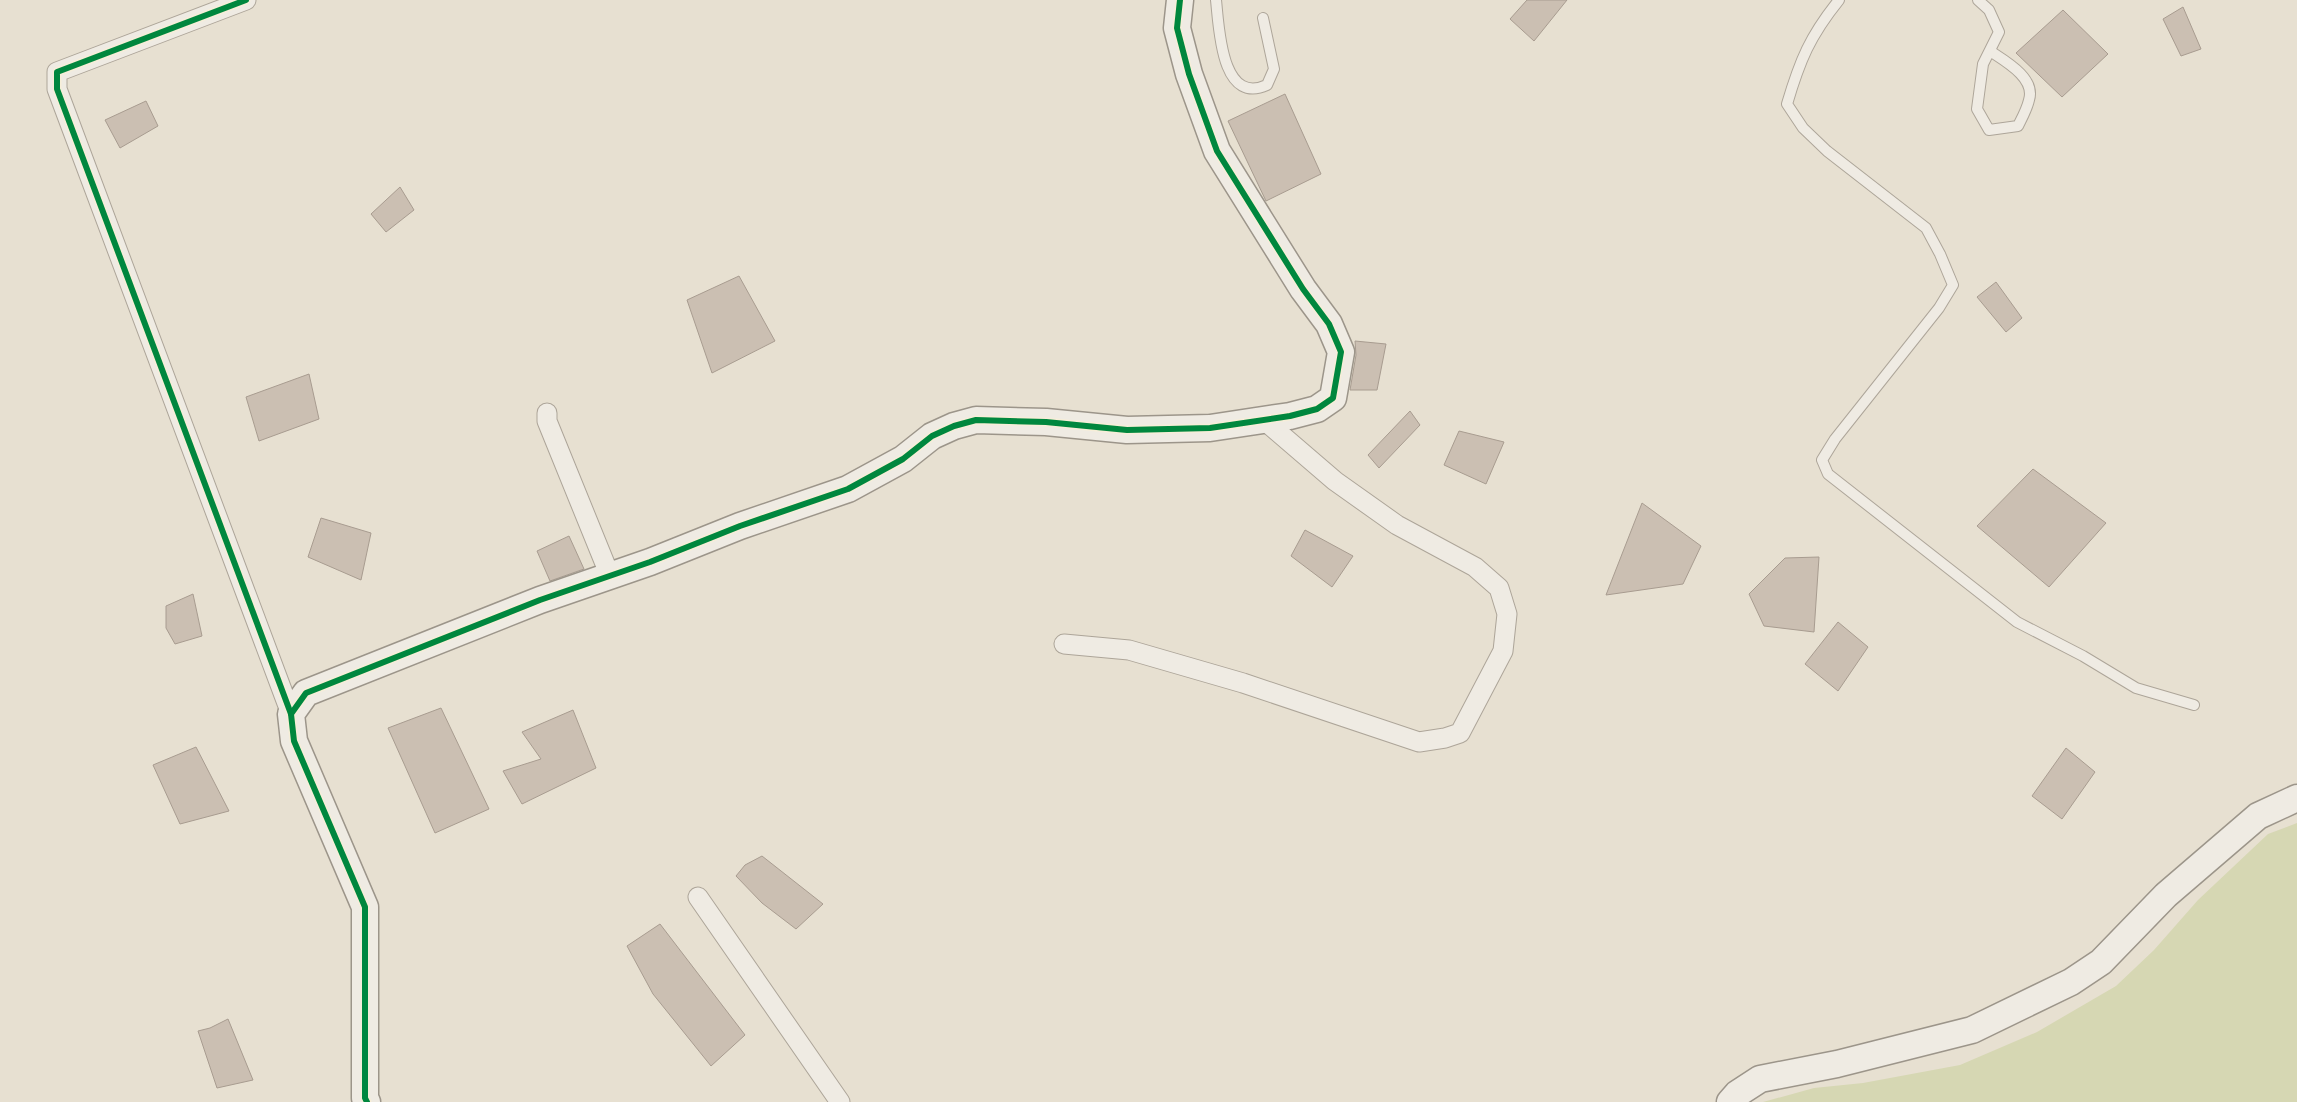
<svg xmlns="http://www.w3.org/2000/svg" width="2297" height="1102" font-family="'Source Serif 4',serif">
<rect width="100%" height="100%" fill="#e7e0d1"/>
<!-- green -->
<polygon fill="#d6d7b3" points="2297,823 2297,1102 1763,1102 1814,1088 1863,1083 1960,1065 2037,1032 2116,986 2154,950 2198,900 2268,834"/>
<!-- building -->
<g fill="#cbbfb2" stroke="#a89c90">
<polygon points="1527,0 1567,0 1534,41 1510,19"/>
<polygon points="2183,7 2201,49 2181,56 2163,19"/>
<polygon points="2063,10 2108,54 2062,97 2016,53"/>
<polygon points="1285,94 1321,174 1266,201 1228,121"/>
<polygon points="146,101 158,126 120,148 105,120"/>
<polygon points="400,187 414,210 386,232 371,214"/>
<polygon points="739,276 775,341 712,373 687,300"/>
<polygon points="1996,282 2022,318 2006,332 1977,297"/>
<polygon points="1355,341 1386,344 1377,390 1350,390 1356,355"/>
<polygon points="309,374 319,419 259,441 246,397"/>
<polygon points="1410,411 1420,425 1379,468 1368,455"/>
<polygon points="1459,431 1504,442 1486,484 1444,465"/>
<polygon points="2033,469 2106,523 2049,587 1977,526"/>
<polygon points="1642,503 1701,546 1683,584 1606,595"/>
<polygon points="321,518 371,533 361,580 308,557"/>
<polygon points="1305,530 1353,556 1332,587 1291,556"/>
<polygon points="569,536 584,569 550,581 537,551"/>
<polygon points="1819,557 1814,632 1764,626 1749,594 1785,558"/>
<polygon points="193,594 202,636 175,644 166,628 166,606"/>
<polygon points="1838,622 1868,647 1838,691 1805,664"/>
<polygon points="441,708 489,809 435,833 388,728"/>
<polygon points="573,710 596,768 522,804 503,771 541,759 522,732"/>
<polygon points="196,747 229,811 180,824 153,765"/>
<polygon points="2066,748 2095,772 2062,819 2032,796"/>
<polygon points="762,856 823,904 796,929 762,903 736,876 745,865"/>
<polygon points="660,924 745,1035 711,1066 653,994 627,946"/>
<polygon points="228,1019 253,1080 217,1088 198,1031 210,1028"/>
</g>
<g fill="none" stroke-linecap="round" stroke-linejoin="round">
<!-- lane casing -->
<g stroke="#ada599" stroke-width="12">
<g id="lane">
<path d="M1216,0C1219,27 1221,106 1267,85L1274,69L1263,18"/>
<path d="M1839,0C1810,36 1800,60 1787,104L1803,128L1827,151L1926,228L1940,254L1953,285L1939,308L1835,439L1822,460L1828,474L2017,622L2083,656L2136,688L2194,705"/>
<path d="M1978,0L1989,10L1999,32L1983,64L1977,109L1989,130L2018,126C2022,118 2027,109 2029,100C2036,78 2005,61 1990,51"/>
</g>
</g>
<!-- street casing -->
<g stroke="#ada599" stroke-width="21">
<g id="street">
<polyline points="246,0 57,72 57,89 291,714"/>
<polyline points="547,413 547,421 610,576"/>
<polyline points="1064,644 1129,650 1243,683 1419,742 1445,738 1460,733 1503,651 1507,614 1499,588 1475,567 1397,525 1335,481 1264,420"/>
<polyline points="698,897 840,1102"/>
</g>
</g>
<!-- secondary casing -->
<g stroke="#9c958a" stroke-width="29">
<g id="secondary">
<polyline points="367,1102 365,1098 365,907 294,741 291,714 306,693 540,600 650,562 740,526 848,489 903,459 932,436 954,426 976,420 1046,422 1127,430 1210,428 1290,416 1317,409 1333,398 1341,352 1329,324 1303,289 1217,151 1189,74 1177,28 1180,0"/>
<polyline points="1730,1102 1737,1094 1760,1079 1837,1064 1972,1030 2071,982 2101,962 2166,895 2258,816 2297,798"/>
</g>
</g>
<!-- lane -->
<use href="#lane" stroke="#efebe3" stroke-width="10"/>
<!-- street -->
<use href="#street" stroke="#efebe3" stroke-width="19"/>
<!-- secondary -->
<use href="#secondary" stroke="#efebe3" stroke-width="26"/>
<!-- cycleway casing -->
<g stroke="#f7eed8" stroke-width="9">
<g id="cycleway">
<polyline points="246,0 57,72 57,89 291,714"/>
<polyline points="367,1102 365,1098 365,907 294,741 291,714 306,693 540,600 650,562 740,526 848,489 903,459 932,436 954,426 976,420 1046,422 1127,430 1210,428 1290,416 1317,409 1333,398 1341,352 1329,324 1303,289 1217,151 1189,74 1177,28 1180,0"/>
</g>
</g>
<!-- cycleway -->
<use href="#cycleway" stroke="#00873e" stroke-width="6"/>
</g>
</svg>
